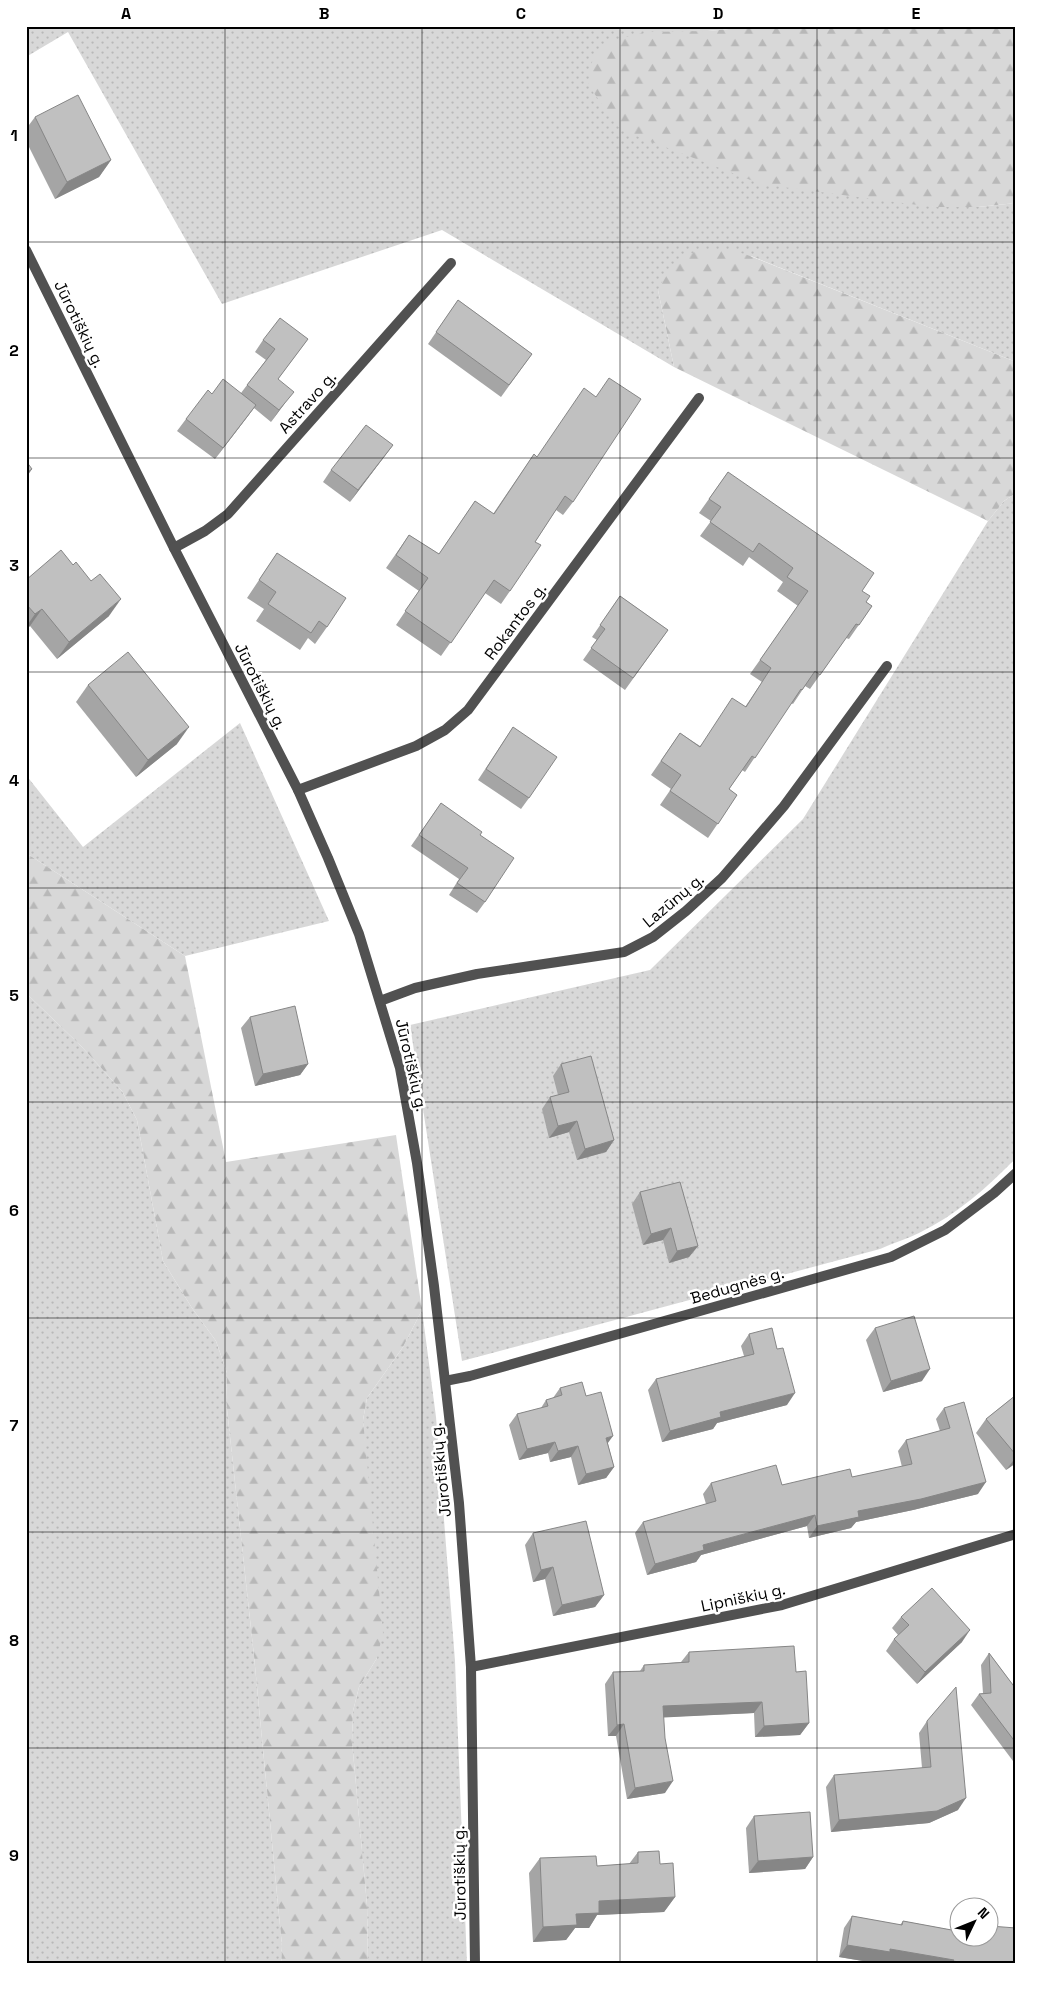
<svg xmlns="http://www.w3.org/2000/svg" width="1042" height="1990" font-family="'Space Grotesk',sans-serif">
<defs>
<pattern id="grass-dots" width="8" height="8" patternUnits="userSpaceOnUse" patternTransform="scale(1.25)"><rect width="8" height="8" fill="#d8d8d8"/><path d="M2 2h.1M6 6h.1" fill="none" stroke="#b8b8b8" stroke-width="1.8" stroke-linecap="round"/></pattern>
<pattern id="forest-firs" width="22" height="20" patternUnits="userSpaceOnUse" patternTransform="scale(1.25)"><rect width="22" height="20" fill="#d8d8d8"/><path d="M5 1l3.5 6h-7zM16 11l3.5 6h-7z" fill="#b8b8b8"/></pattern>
</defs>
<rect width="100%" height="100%" fill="#fff"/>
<!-- grass -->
<g fill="url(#grass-dots)">
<polygon points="26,26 760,26 708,31 933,207 978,207 1016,203 1016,362 751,256 658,290 674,367 442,230 222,304 68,32 26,57"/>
<path d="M1016,493V1158C987,1188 956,1215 919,1233C907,1239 893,1243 880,1249L462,1361L410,1025L650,970L803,819L988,521L1004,501Z"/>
<polygon points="240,723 329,921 185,956 26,853 26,775 83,847"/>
<polygon points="26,993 81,1046 122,1091 137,1120 163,1261 192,1308 216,1341 227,1373 226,1400 254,1656 282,1946 281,1964 26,1964"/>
<polygon points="422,1310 436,1417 455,1661 467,1964 368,1964 367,1905 352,1741 353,1711 359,1687 377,1658 363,1420 367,1398 403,1347"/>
</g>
<!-- forest -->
<g fill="url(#forest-firs)">
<polygon points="760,26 1016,26 1016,203 978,207 933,207 761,184 621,130 588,85 593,57 610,41 647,32 708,31"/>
<polygon points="701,249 729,249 750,256 1016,362 1016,493 1004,501 988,521 674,367 658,290 668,270 682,258"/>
<polygon points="26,853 185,956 226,1162 396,1135 422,1310 403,1347 367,1398 363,1420 383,1633 377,1658 359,1687 353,1711 352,1741 367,1905 368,1964 281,1964 282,1946 254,1656 226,1400 227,1373 216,1341 192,1308 163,1261 137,1120 122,1091 81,1046 26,993"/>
</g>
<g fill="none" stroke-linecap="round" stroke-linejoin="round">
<!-- minor -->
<g stroke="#515151" stroke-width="10">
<polyline points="26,250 174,548 298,790 328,858 359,934 400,1068 417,1163 434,1286 459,1503 471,1667 475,1964"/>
<polyline points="174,548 205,531 228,514 451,263"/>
<polyline points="298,790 416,746 445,730 468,710 699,398"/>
<polyline points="380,1001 415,988 477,974 624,952 653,937 686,911 722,878 784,806 887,666"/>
<polyline points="445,1381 470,1376 891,1257 945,1230 994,1193 1016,1173"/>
<polyline points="471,1667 782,1605 1016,1534"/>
</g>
</g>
<!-- wall -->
<g fill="#a5a5a5">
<polygon points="35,117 111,160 99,177 55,199 26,141 26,129"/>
<polygon points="458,300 532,354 501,397 428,344"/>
<polygon points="308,339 278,379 285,403 271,422 254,408 215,459 177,431 186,419 212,394 241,393 266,360 255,352 263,340"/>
<polygon points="393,445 350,502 323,482 331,470"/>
<polygon points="534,454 573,502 563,515 556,510 535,542 510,591 501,604 485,593 441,656 396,625 419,591 386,568 409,535 439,554 475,501 493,514"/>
<polygon points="728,472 862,591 866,602 872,606 849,639 846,638 810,689 805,686 793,704 791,703 745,772 742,770 729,789 737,795 708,838 660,805 671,789 651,775 680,733 700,746 745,707 762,682 750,674 798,606 777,591 783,582 749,557 743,566 700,536 711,521 699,513"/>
<polygon points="277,553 327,627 315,644 308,638 300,650 256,621 264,609 247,598"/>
<polygon points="26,580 109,616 57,659 30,626 26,629"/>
<polygon points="620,596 668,630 625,690 583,660 597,640 592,637"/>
<polygon points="88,685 177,744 136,777 76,702"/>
<polygon points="513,727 529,798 521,809 478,780"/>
<polygon points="441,803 480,835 485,902 477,913 449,895 459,879 411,846"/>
<polygon points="250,1017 308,1064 300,1075 255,1086 241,1028"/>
<polygon points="561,1064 614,1140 606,1152 577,1160 569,1132 549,1138 542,1109 550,1097 558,1095 553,1076"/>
<polygon points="640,1192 698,1246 689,1257 669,1263 663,1240 643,1245 632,1204"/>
<polygon points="875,1328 922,1381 883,1392 866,1340"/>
<polygon points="749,1334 787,1405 717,1423 713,1429 662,1442 648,1390 656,1379 744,1356 741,1346"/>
<polygon points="560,1388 586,1396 608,1444 614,1467 606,1478 578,1485 571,1457 550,1462 548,1453 519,1460 509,1425 517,1414 541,1408 546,1400 553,1398"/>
<polygon points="1016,1395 1016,1463 1006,1470 976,1433 986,1419"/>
<polygon points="944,1408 978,1494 913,1510 856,1522 851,1528 809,1538 807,1526 701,1555 696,1562 647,1575 635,1533 643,1522 706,1504 703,1494 711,1483 782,1485 852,1477 902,1467 898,1451 906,1440 940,1431 936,1419"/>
<polygon points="533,1533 604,1595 595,1607 553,1616 545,1579 533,1582 525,1545"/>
<polygon points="901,1617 962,1642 917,1684 886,1651 894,1639 898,1635 892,1628"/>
<polygon points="689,1652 796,1672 809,1723 800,1735 755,1737 754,1713 663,1717 665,1793 627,1799 616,1736 608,1736 605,1684 613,1672 640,1671 644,1665 681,1662"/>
<polygon points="989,1653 1016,1689 1016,1765 971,1705 979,1694 983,1693 981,1665"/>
<polygon points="927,1721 958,1810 929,1823 831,1832 826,1787 834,1775 922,1768 919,1733"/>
<polygon points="754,1816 813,1857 805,1869 749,1873 746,1828"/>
<polygon points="638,1852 660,1864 675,1897 664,1912 597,1915 589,1928 575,1928 566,1940 533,1942 529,1873 540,1858 597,1866 629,1864"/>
<polygon points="852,1916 900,1925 903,1921 952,1930 958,1922 1016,1964 902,1964 884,1961 882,1964 881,1964 839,1957 844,1928"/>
</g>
<!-- shaded-wall -->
<g fill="#868686">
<polygon points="111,160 99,177 55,199 67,182"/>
<polygon points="294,392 285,403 271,422 279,410"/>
<polygon points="256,405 248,416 215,459 223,448"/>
<polygon points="393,445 384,457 350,502 358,490"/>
<polygon points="32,469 26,478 26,473"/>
<polygon points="121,599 109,616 57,659 69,642"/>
<polygon points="42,609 30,626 26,629 26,627 35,614"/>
<polygon points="189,727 177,744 136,777 148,760"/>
<polygon points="308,1064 300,1075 255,1086 263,1074"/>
<polygon points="577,1121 569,1132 549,1138 558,1126"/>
<polygon points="614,1140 606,1152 577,1160 585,1149"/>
<polygon points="671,1228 663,1240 643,1245 651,1234"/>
<polygon points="698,1246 689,1257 669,1263 677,1251"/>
<polygon points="930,1369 922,1381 883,1392 891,1381"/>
<polygon points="795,1393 787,1405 717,1423 713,1429 662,1442 670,1431 720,1412"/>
<polygon points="613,1436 605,1447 606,1438"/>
<polygon points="555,1442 548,1453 519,1460 527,1449"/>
<polygon points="578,1446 571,1457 550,1462 558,1451"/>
<polygon points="1016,1457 1016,1463 1006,1470"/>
<polygon points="614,1467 606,1478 578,1485 586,1474"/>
<polygon points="986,1482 978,1494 913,1510 856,1522 851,1528 809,1538 817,1526 858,1511"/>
<polygon points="815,1515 807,1526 701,1555 696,1562 647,1575 655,1564 703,1545"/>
<polygon points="553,1567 545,1579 533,1582 541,1570"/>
<polygon points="604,1595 595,1607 553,1616 562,1605"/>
<polygon points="970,1630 962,1642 917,1684 925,1672"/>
<polygon points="762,1702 754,1713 654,1718 663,1706"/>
<polygon points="809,1723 800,1735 755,1737 764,1726"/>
<polygon points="624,1724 616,1736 608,1736 617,1725"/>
<polygon points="673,1781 665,1793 627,1799 635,1788"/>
<polygon points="966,1798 958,1810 929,1823 831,1832 839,1820"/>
<polygon points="813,1857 805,1869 749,1873 758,1861"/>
<polygon points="675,1897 664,1912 597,1915 589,1928 575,1928 566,1940 533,1942 543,1927 576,1914 599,1901"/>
<polygon points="847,1945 890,1949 954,1960 951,1964 902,1964 884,1961 882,1964 881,1964 839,1957"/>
<polygon points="953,1961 971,1964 952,1964"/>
</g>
<!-- building -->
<g fill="#c0c0c0" stroke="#868686">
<polygon points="78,95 111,160 67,182 35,117"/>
<polygon points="458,300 532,354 509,385 436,332"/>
<polygon points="280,318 308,339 278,379 294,392 279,410 247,385 275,349 263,340"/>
<polygon points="609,378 641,399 573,502 565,496 535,542 541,545 510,591 494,580 451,643 405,611 428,578 396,555 409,535 439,554 475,501 494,514 534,454 537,457 584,388 596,397"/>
<polygon points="223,379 256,405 223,448 186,419 208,390 212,394"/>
<polygon points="366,425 393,445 358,490 331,470"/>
<polygon points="26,461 32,469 26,473"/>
<polygon points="728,472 874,573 862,591 870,596 866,602 872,606 859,625 856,624 820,675 815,671 802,690 801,689 755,758 752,756 729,789 737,795 718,824 670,791 681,775 661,761 680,733 700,747 732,698 746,707 771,668 760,660 808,591 787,577 793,568 759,543 753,552 710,522 721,507 709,499"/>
<polygon points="61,550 73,565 76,562 91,581 100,574 121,599 69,642 42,609 35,614 26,604 26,580"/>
<polygon points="277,553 346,598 327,627 319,621 311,633 268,604 276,592 259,580"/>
<polygon points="620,596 668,630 633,678 591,648 605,629 600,625"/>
<polygon points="128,652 189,727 148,760 88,685"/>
<polygon points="513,727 557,757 529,798 486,769"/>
<polygon points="441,803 482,832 480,835 514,858 485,902 457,883 468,868 419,835"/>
<polygon points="295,1006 308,1064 263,1074 250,1017"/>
<polygon points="591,1056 614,1140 585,1149 577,1121 558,1126 550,1097 569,1092 561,1064"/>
<polygon points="680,1182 698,1246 677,1251 671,1228 651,1234 640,1192"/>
<polygon points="914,1316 930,1369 891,1381 875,1328"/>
<polygon points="772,1328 777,1349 783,1348 795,1393 720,1412 721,1417 670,1431 656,1379 754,1354 749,1334"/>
<polygon points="582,1382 586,1396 601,1392 613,1436 606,1438 614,1467 586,1474 578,1446 558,1451 555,1442 527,1449 517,1414 548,1406 546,1400 562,1395 560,1388"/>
<polygon points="1016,1395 1016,1455 986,1419"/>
<polygon points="964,1402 986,1482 921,1499 858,1511 859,1517 817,1526 815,1515 703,1545 704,1550 655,1564 643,1522 716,1501 711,1483 776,1465 782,1485 850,1469 852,1477 912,1464 906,1440 950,1428 944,1408"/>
<polygon points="586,1521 604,1595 562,1605 553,1567 541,1570 533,1533"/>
<polygon points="932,1588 970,1630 925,1672 894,1639 909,1625 901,1617"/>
<polygon points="794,1646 796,1672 806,1671 809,1723 764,1726 762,1702 663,1706 665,1738 673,1781 635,1788 624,1724 617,1725 613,1672 644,1671 644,1665 689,1662 689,1652"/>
<polygon points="989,1653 1016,1689 1016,1743 979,1694 991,1693"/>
<polygon points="956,1687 966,1798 937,1811 839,1820 834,1775 931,1767 927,1721"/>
<polygon points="810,1812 813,1857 758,1861 754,1816"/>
<polygon points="659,1851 660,1864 673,1863 675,1897 599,1901 599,1913 576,1914 577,1925 543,1927 540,1858 596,1856 597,1866 638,1863 638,1852"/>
<polygon points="852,1916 902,1925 903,1921 957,1931 958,1922 960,1922 960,1938 990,1938 990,1926 1016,1928 1016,1964 971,1964 953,1961 954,1960 890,1949 890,1952 847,1945"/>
</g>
<!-- grid -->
<path fill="none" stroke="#000" stroke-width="1" stroke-opacity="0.55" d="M225,26V1964M422,26V1964M620,26V1964M817,26V1964M26,242H1016M26,458H1016M26,672H1016M26,888H1016M26,1102H1016M26,1318H1016M26,1532H1016M26,1748H1016"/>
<g text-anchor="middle" stroke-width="5" stroke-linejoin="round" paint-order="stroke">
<!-- street labels -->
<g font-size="16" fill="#000" stroke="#fff">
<text transform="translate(80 324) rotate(64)" y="6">Jūrotiškių g.</text>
<text transform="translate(307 402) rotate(-48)" y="6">Astravo g.</text>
<text transform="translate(515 621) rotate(-53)" y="6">Rokantos g.</text>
<text transform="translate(261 686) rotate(63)" y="6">Jūrotiškių g.</text>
<text transform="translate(673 900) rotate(-40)" y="6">Lazūnų g.</text>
<text transform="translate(412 1065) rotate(77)" y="6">Jūrotiškių g.</text>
<text transform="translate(737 1285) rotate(-16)" y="6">Bedugnės g.</text>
<text transform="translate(440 1470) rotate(-96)" y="6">Jūrotiškių g.</text>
<text transform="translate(743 1597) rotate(-12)" y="6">Lipniškių g.</text>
<text transform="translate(459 1873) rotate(-91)" y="6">Jūrotiškių g.</text>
</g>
</g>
<!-- border -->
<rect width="1042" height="1990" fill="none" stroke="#ffffff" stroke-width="55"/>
<!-- north arrow -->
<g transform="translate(974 1922) rotate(47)"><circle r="24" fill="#ffffff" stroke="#999999"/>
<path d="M0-4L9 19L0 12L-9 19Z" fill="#000000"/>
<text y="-8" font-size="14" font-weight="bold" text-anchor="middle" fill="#000000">N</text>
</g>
<rect x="28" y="28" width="986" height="1934" fill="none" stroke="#000" stroke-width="2"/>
<g font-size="16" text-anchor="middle" font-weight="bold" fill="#000">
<text x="126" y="19">A</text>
<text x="324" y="19">B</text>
<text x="521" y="19">C</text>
<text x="718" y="19">D</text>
<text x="916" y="19">E</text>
<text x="14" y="141">1</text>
<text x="14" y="356">2</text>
<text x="14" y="571">3</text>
<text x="14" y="786">4</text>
<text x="14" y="1001">5</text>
<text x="14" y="1216">6</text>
<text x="14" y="1431">7</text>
<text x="14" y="1646">8</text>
<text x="14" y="1861">9</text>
</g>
</svg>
